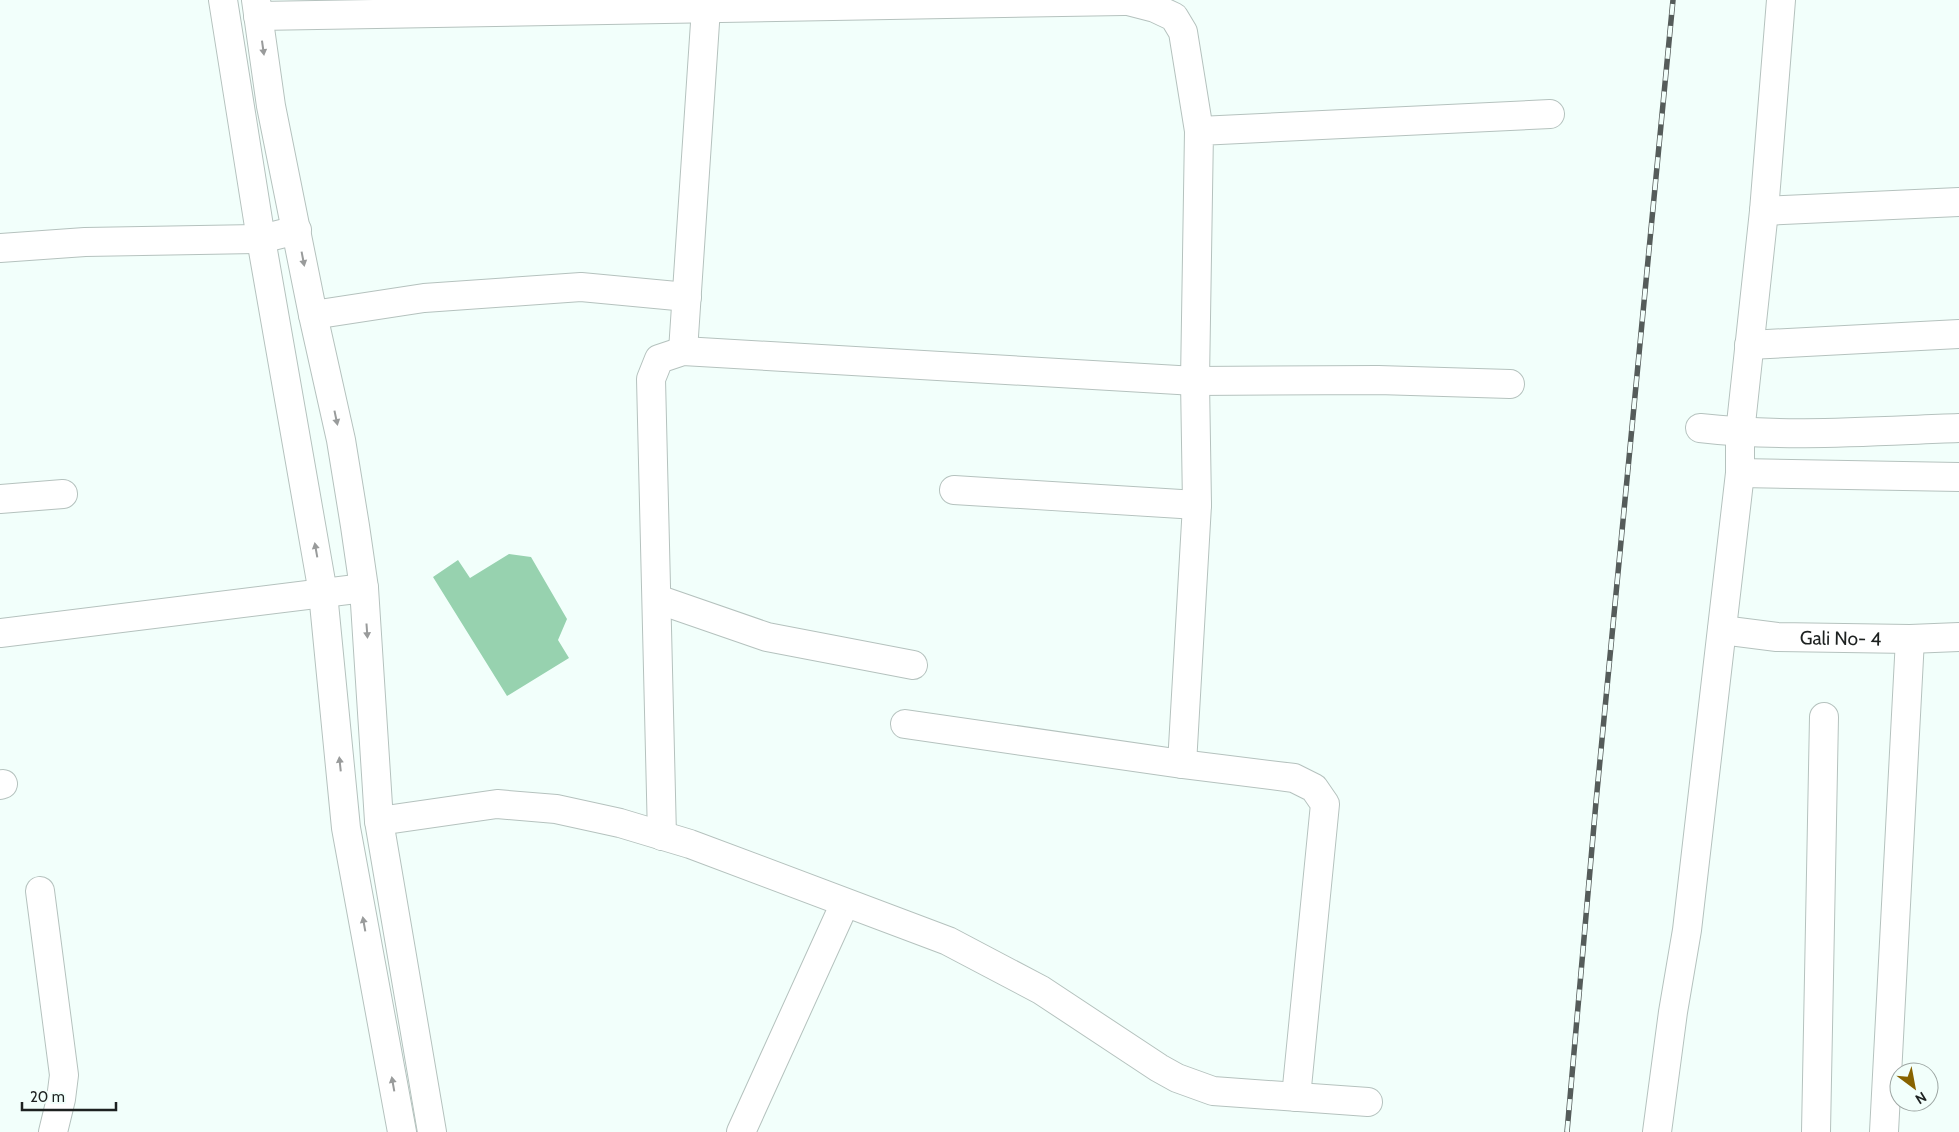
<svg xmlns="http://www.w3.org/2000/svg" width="1959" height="1132" font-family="Cabin,sans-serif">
<rect width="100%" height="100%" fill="#f2fffb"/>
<!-- building -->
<polygon fill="#97d2af" points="509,554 531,557 567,619 558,640 569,658 507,696 433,577 458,560 470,578"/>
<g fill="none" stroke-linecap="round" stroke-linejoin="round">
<!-- minor casing -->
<g stroke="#b5c2be" stroke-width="30">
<g id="minor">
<polyline points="1124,0 1155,8 1174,17 1183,32 1199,131"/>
<polyline points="258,16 1124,1"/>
<polyline points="1764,211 1959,202"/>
<polyline points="0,248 85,242 261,239 297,230"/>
<polyline points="313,315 424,298 581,287 687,297"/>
<polyline points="1749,345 1959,334"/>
<polyline points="683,351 706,8"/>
<path d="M1700,428C1786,438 1873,431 1959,428"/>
<polyline points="1740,473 1959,477"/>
<polyline points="954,490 1197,505"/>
<polyline points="0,499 63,494"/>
<polyline points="657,599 767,637 913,665"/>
<path id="s1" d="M1722,630L1777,637L1910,639L1959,637"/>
<polyline points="0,633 364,588"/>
<polyline points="905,724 1182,764 1294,778 1314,788 1325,804 1296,1097"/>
<polyline points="1182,764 1197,505 1195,381 1199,131 1550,114"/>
<polyline points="0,785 3,784"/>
<polyline points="379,821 497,804 556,809 620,823 690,844 948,941 1041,990 1159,1068 1177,1078 1213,1091 1368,1102"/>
<polyline points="662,836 651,379 659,359 683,351 1195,381 1378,380 1510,384"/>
<polyline points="40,891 64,1075 61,1099 53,1132"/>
<polyline points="741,1132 845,903"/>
<polyline points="1657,1132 1673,1012 1687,930 1740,473 1740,433 1764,211 1781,0"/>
<polyline points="1816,1132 1824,717"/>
<polyline points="1884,1132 1910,639"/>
</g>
</g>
<!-- secondary casing -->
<g stroke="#b5c2be" stroke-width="30">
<g id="secondary">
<polyline points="223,0 261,239 323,593 346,828 402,1132"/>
<polyline points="256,0 271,106 313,315 341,440 355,526 364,588 379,821 432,1132"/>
</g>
</g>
<!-- minor -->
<use href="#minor" stroke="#fff" stroke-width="28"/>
<!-- secondary -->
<use href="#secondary" stroke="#fff" stroke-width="28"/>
<!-- rail casing -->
<g stroke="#555c5a" stroke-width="5.5">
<polyline id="rail" points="1567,1132 1596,802 1673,0"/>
</g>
<!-- rail -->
<use href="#rail" stroke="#f2fffb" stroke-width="4" stroke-dasharray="11" stroke-linecap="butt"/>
</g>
<!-- one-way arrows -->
<defs><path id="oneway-solid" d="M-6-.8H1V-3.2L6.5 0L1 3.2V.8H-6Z" transform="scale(1.25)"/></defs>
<g fill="#999b9b">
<use href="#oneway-solid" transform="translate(263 48) rotate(82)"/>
<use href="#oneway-solid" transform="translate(303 259) rotate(79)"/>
<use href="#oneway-solid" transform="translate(336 418) rotate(78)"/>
<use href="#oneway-solid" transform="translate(316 550) rotate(-100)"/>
<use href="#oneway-solid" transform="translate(367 631) rotate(86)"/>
<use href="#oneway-solid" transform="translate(340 764) rotate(-96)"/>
<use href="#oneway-solid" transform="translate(364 924) rotate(-100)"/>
<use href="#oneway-solid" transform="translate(393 1084) rotate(-100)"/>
</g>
<g text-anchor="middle" stroke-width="4" stroke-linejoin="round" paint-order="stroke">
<!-- street labels -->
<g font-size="19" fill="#1d2120" stroke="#f2fffb">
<text dy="7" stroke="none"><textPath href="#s1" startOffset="119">Gali No- 4</textPath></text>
</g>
</g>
<!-- north arrow -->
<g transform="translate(1914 1087) rotate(148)"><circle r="24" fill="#f2fffb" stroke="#9da6a3"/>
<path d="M0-4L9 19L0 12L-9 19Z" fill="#886300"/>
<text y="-8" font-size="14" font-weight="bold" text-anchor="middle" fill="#1d2120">N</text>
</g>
<!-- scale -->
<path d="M22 1102v8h94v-8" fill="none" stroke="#1d2120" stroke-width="2.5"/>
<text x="30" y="1102" font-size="15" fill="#1d2120" stroke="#f2fffb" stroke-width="4" paint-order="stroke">20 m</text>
</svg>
